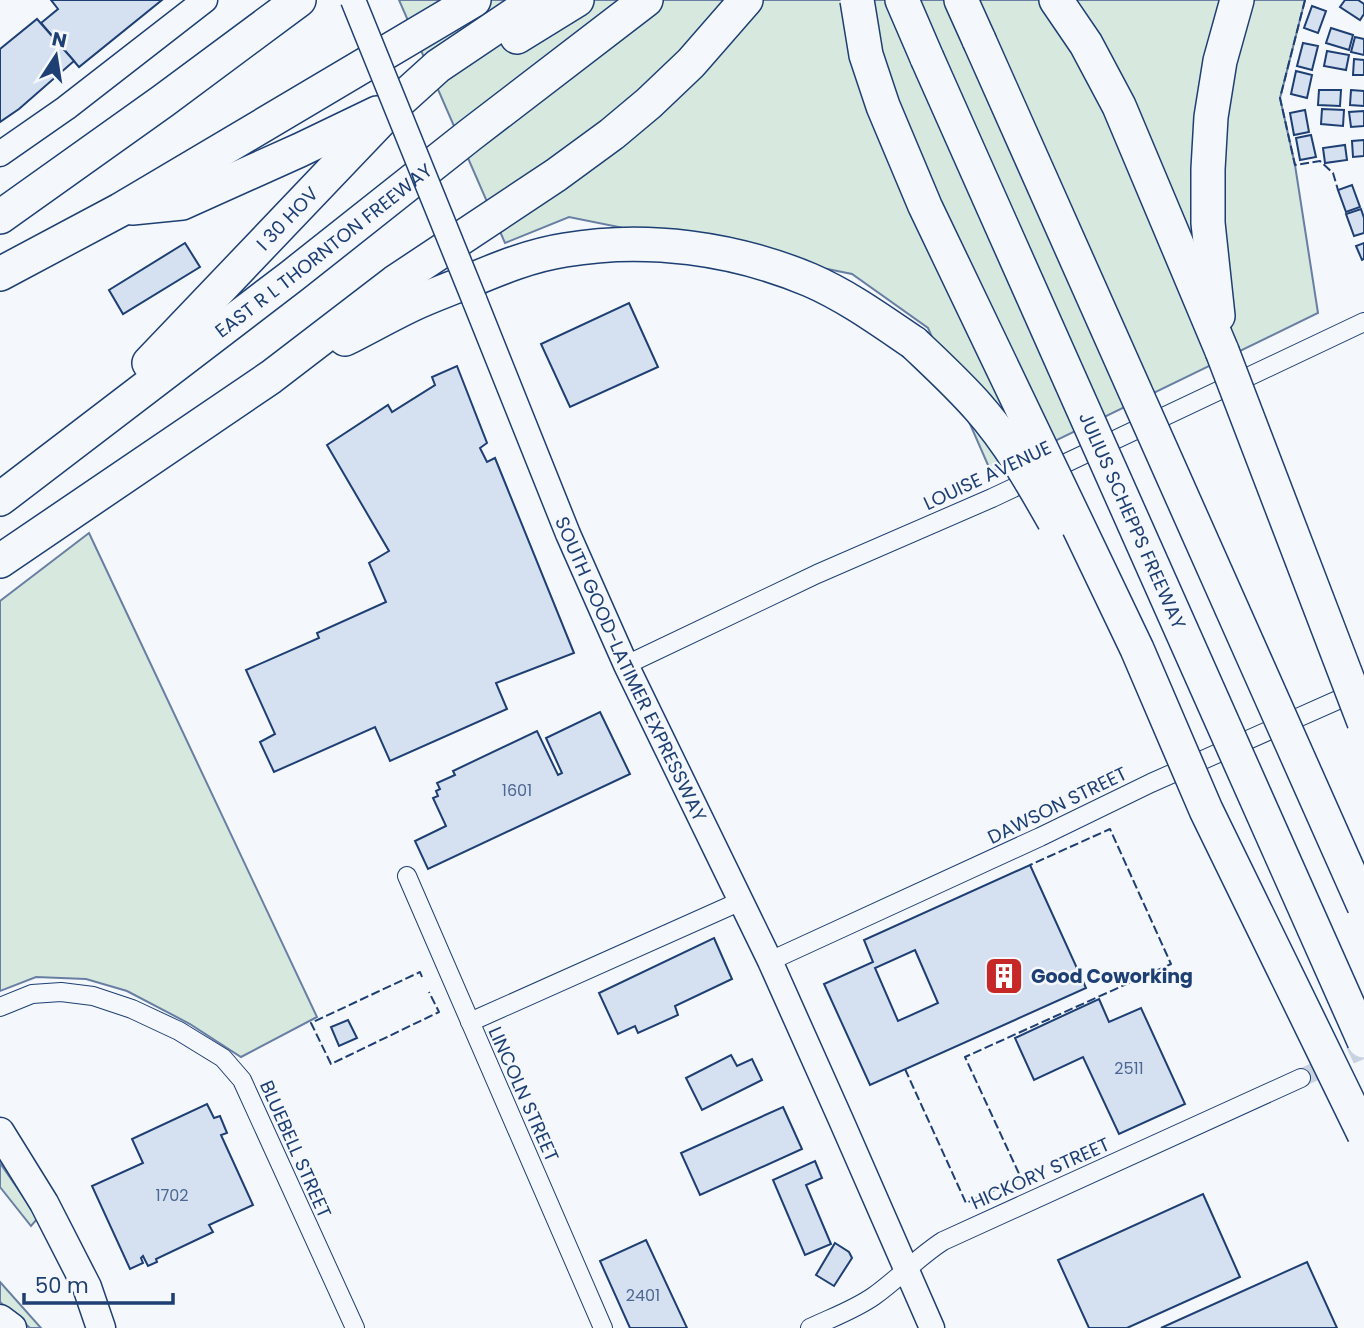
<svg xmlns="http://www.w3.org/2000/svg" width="1364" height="1328" font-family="Poppins,sans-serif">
<rect width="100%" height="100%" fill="#f4f7fb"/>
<!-- green -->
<g fill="#d7e8df" stroke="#687fa3" stroke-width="2">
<polygon points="399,0 1305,0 1280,98 1295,165 1318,313 991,472 928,328 852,274 569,217 505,243"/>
<polygon points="89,533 317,1017 241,1057 190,1024 127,991 86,979 36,977 0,991 0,601"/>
<polygon points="0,1163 38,1218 31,1226 0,1187"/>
<polygon points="0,1282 41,1328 30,1328 0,1302"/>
</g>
<!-- building -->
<g fill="#d5e0f0" stroke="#1d3f73" stroke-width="2" fill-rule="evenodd">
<polygon points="51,0 162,0 79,67 41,23 58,9"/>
<polygon points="1345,0 1358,0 1364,4 1364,14 1360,20 1340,7"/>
<polygon points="1312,6 1326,11 1318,33 1304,28"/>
<polygon points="37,19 74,61 19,109 0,122 0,49"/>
<polygon points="1331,28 1353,35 1349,50 1326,43"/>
<polygon points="1355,37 1364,39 1364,55 1351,52"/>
<polygon points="1303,43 1318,46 1312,70 1297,66"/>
<polygon points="1327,51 1349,55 1346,70 1324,66"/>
<polygon points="1354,59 1364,60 1364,75 1353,75"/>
<polygon points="1296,71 1312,75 1307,98 1291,94"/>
<polygon points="1319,90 1341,90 1340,106 1318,105"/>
<polygon points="1351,90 1364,91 1364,106 1350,105"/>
<polygon points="1322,109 1344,110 1343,126 1321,124"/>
<polygon points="1305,110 1309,132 1294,135 1290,113"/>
<polygon points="1364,111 1364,126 1351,127 1349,112"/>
<polygon points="1311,135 1316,157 1300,160 1296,138"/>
<polygon points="1364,140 1364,156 1353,157 1352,141"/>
<polygon points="1345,145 1347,160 1325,163 1323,148"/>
<polygon points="1352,185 1360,207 1346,212 1338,190"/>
<polygon points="1361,209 1364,218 1364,233 1354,236 1346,214"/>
<polygon points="185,243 200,267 123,314 109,290"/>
<polygon points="1364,243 1364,259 1362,260 1356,246"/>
<polygon points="629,303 658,367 570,407 541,344"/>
<polygon points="457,366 487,443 480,448 487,462 495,458 574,653 496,683 507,709 390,761 375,727 274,772 260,742 275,734 246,670 319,638 317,633 386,602 369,563 389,551 327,445 388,405 392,412 435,385 432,377"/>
<polygon points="600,712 630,774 428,869 415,841 446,826 433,798 438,796 436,791 440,789 437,783 455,775 453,771 537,731 558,775 562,773 546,738"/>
<path d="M1030,865L1086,988L870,1085L824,984L873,962L864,940ZM915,950L938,1003L898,1021L875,968Z"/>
<polygon points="714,938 732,979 675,1006 678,1015 638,1033 635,1026 618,1034 599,993"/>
<polygon points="1099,999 1109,1022 1141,1008 1185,1104 1119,1134 1083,1057 1034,1080 1015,1038"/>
<polygon points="348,1020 357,1038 339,1046 331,1027"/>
<polygon points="731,1055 737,1066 752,1059 762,1080 702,1110 686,1078"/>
<polygon points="207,1104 214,1118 220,1116 227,1133 221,1135 253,1205 209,1225 213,1232 156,1259 157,1262 148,1266 143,1256 141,1258 143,1263 130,1269 92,1186 143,1163 132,1139"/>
<polygon points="783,1107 802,1149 700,1195 681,1153"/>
<polygon points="815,1161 822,1178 806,1185 831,1244 805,1255 773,1180"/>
<polygon points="1203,1194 1240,1277 1127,1328 1089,1328 1058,1260"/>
<polygon points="646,1240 687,1328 630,1328 600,1261"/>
<polygon points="835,1243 849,1252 852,1258 834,1286 816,1275"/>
<polygon points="1307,1262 1337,1328 1161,1328"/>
</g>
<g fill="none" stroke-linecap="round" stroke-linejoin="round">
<!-- street-tunnel -->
<polyline stroke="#c9d2e0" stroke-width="18" stroke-dasharray="18 9" stroke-linecap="butt" points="1301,1078 1364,1049"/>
<!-- street casing -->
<g stroke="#1d3f73" stroke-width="20">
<g id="street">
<polyline points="626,665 817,574 992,498 1364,322"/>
<polyline points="407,876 603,1328"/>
<polyline points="770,961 1040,837 1151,783 1358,691"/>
<polyline points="0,1007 32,994 61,992 93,996 132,1009 179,1031 223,1058 242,1080 355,1328"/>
<polyline points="470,1022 741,901"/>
<path d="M810,1328C831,1318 854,1310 874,1296C898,1279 918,1257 943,1241L1301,1078"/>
</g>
</g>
<!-- secondary casing -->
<g stroke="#1d3f73" stroke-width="27">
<g id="secondary">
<polyline points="0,154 66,108 205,0"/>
<path id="s1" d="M474,299L568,534L626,665L770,961L841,1120L932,1328"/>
</g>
</g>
<!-- primary casing -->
<g stroke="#1d3f73" stroke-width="31">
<g id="primary">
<polyline points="0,1132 44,1203 87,1287 101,1328"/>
<polyline points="0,1319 12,1328"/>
</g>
</g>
<!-- highway casing -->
<g stroke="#1d3f73" stroke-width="36">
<g id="highway">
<polyline points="902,0 927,58"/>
<polyline points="961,0 979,40"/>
<polyline points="1056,0 1086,44 1119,106 1222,351"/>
<polyline points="517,37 577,0"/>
<polyline points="132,208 182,203 300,150 377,113"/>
<polyline points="0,217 163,101 299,0"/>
<polyline points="0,274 120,210 474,0"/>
<polyline points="1218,316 1208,223 1208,169 1211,117 1220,61 1237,0"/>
<path d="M345,339C367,328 388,316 411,305C430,296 450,289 469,281C500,268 532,255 565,250C646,236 734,248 810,280C847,296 880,320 914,343"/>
<path id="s2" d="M149,363L396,104L438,66L536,0"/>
<path id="s3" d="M0,499L292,276L470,135L646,0"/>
<polyline points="0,561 271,377 395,282 556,175 612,134 649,103 691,63 746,0"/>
</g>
</g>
<!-- street -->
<use href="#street" stroke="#f4f7fb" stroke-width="18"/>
<!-- secondary -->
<use href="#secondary" stroke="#f4f7fb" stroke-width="24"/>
<!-- primary -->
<use href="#primary" stroke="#f4f7fb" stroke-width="28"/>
<!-- highway -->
<use href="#highway" stroke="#f4f7fb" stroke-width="33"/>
<!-- secondary-bridge casing -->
<g stroke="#1d3f73" stroke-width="27" stroke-linecap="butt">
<polyline id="secondary-bridge" points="353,0 474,299"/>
</g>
<!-- highway-bridge casing -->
<g stroke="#1d3f73" stroke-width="36" stroke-linecap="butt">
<g id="highway-bridge">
<polyline points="857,0 866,55 883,106 925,206 1137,649 1206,810 1364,1134"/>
<polyline points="979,40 1364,906"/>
<path id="s4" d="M927,58L1364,1041"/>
<path d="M914,343C936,364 959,385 979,408C1009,442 1032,482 1054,521"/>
<polyline points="1222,351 1364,722"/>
</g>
</g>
<!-- secondary-bridge -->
<use href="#secondary-bridge" stroke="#f4f7fb" stroke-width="24"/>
<!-- highway-bridge -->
<use href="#highway-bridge" stroke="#f4f7fb" stroke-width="33"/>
<!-- fence -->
<g stroke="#1d3f73" stroke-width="2" stroke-dasharray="9 3.5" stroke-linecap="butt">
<polyline points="1305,0 1280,98 1295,165 1320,161 1333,173 1338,190"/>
<polyline points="422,977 420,972 311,1023 331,1064 439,1012 429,992"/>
<polyline points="905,1069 966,1203 1021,1178 965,1057 1171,964 1110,829 1030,865"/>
</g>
</g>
<!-- icons -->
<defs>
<g id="building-square" transform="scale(2.0125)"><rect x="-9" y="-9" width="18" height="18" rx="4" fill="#c62828" stroke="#f4f7fb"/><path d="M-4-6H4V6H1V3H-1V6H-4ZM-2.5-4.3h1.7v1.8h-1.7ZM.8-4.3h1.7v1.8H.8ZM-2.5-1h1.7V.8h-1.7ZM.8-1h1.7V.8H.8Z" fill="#fff"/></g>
</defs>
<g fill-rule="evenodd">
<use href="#building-square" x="1004" y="976"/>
</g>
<g text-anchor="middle" stroke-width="5" stroke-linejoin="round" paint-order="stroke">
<!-- number labels -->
<g font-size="16" fill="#4b6792">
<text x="517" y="796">1601</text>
<text x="1129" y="1074">2511</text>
<text x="172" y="1201">1702</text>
<text x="643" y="1301">2401</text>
</g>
<!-- street labels -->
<g font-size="19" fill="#1d3f73" stroke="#f4f7fb">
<text dy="7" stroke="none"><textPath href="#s2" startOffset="200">I 30 HOV</textPath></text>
<text dy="7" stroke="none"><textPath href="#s3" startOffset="408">EAST R L THORNTON FREEWAY</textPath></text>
<text transform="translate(987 475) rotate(-25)" y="7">LOUISE AVENUE</text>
<text dy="7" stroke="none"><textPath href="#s4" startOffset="506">JULIUS SCHEPPS FREEWAY</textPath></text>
<text dy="7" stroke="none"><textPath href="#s1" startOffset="402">SOUTH GOOD-LATIMER EXPRESSWAY</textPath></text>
<text transform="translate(1057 805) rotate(-26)" y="7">DAWSON STREET</text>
<text transform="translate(524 1094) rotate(66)" y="7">LINCOLN STREET</text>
<text transform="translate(296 1149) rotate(66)" y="7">BLUEBELL STREET</text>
<text transform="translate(1040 1173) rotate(-24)" y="7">HICKORY STREET</text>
</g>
<!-- poi labels -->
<g font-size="19" font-weight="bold" fill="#1d3f73" stroke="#f4f7fb" text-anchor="start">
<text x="1031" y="983">Good Coworking</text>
</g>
</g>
<!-- north arrow -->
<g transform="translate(56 56) rotate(12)" stroke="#f4f7fb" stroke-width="5" paint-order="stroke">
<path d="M0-5L12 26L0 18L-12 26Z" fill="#1d3f73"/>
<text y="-10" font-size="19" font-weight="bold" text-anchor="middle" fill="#1d3f73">N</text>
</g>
<!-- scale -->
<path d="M24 1293v10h149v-10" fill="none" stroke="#1d3f73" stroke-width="3.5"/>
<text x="35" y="1293" font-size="21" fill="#1d3f73" stroke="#f4f7fb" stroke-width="5" paint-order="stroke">50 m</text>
</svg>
